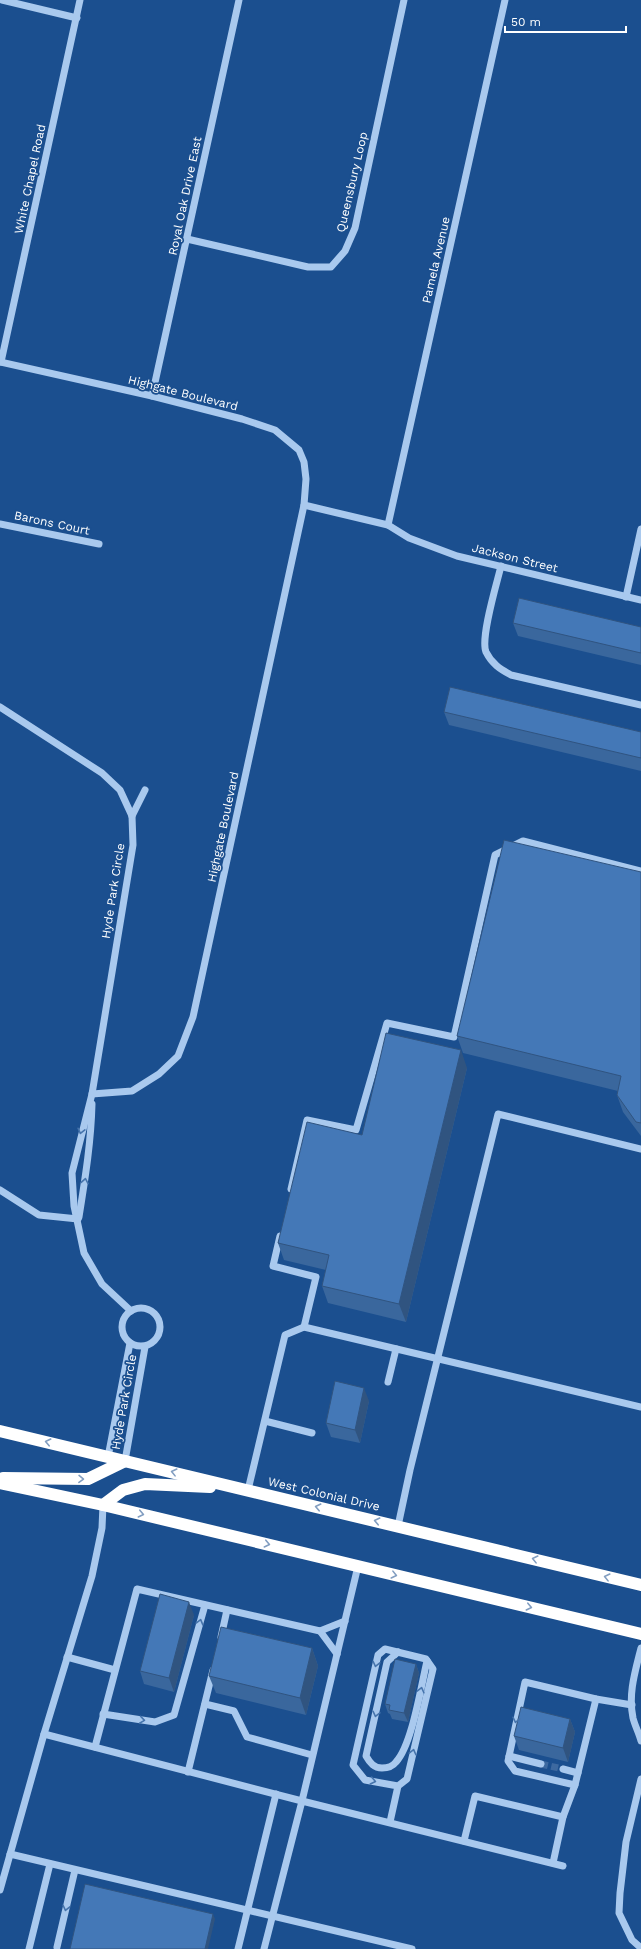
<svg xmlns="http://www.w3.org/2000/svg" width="641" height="1949" font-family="'Work Sans',sans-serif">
<rect width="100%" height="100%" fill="#1b4f8f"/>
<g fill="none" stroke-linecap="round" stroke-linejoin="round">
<!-- minor-tunnel -->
<polyline stroke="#3d69a0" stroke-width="7" stroke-dasharray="7 3.5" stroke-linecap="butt" points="541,1764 563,1769"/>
<!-- minor -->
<g stroke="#a9c9ee" stroke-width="7">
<polyline points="2,0 77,18"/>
<polyline points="187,239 308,267 331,267 345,251 355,228 404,0"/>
<polyline points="0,362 152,396 242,419 275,430 299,450 304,462 306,479 304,505 193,1017 178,1056 159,1074 132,1091 92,1094"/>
<polyline points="1,362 80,0"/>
<polyline points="152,396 239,0"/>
<polyline points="304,505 388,525 409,538 457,556 641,600"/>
<polyline points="0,524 99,544"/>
<polyline points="388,525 505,0"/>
<path d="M501,566C497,583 480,638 486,652C492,664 500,669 511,675L641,705"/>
<polyline points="626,597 641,529"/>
<polyline points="0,707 102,773 120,790 132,816 133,845 92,1094 72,1173 74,1206 84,1253 102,1284 131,1311"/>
<polyline points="132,816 145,790"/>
<polyline points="291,1189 307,1120 356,1130 387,1023 454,1037 495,855 523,841 641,871"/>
<polyline points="0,1190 39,1215 78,1219"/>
<path d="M79,1217C85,1179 91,1143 92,1104"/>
<polyline points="280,1236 273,1266 316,1277 304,1327"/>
<circle cx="141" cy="1327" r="19"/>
<polyline points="388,1382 396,1349"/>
<polyline points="265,1421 312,1433"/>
<polyline points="108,1457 130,1343"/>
<polyline points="125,1461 145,1347"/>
<polyline points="248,1490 285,1335 304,1327 641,1407"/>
<polyline points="103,1505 102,1528 92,1576 44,1734 302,1801 358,1566"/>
<polyline points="398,1526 410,1470 498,1114 641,1149"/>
<polyline points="221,1637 227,1610"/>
<path d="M641,1648C635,1672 628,1694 633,1718C635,1726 639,1733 641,1741"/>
<path d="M398,1652L387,1662L366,1756C370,1763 374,1768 382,1768C387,1768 393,1766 396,1762C412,1745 421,1686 427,1661"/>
<polyline points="337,1654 320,1631 345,1621"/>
<polyline points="67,1657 115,1670"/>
<polyline points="205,1704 234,1711 247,1737 312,1755"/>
<polyline points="103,1714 155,1722 174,1715 205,1605"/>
<polyline points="95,1747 137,1589 320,1631"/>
<polyline points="509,1756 541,1764"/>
<polyline points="563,1769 578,1773"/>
<polyline points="188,1772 213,1670"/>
<polyline points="641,1779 626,1842 620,1893 619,1913 632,1940 641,1948"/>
<polyline points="575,1785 515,1771 508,1761 525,1682 596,1699 632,1705"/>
<polyline points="390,1822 398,1786 407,1779 433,1669 426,1659 385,1649 378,1655 353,1765 365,1780 398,1786"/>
<polyline points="464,1841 475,1796 563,1817"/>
<polyline points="10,1854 412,1949"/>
<polyline points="553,1863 563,1817 575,1785 596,1699"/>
<polyline points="0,1890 44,1734"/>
<polyline points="57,1947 75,1870"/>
<polyline points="29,1949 50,1864"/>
<polyline points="238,1949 276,1794"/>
<polyline points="264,1949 302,1801 563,1866"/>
</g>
<!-- highway -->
<g stroke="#fff" stroke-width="12">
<polyline points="0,1431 641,1585"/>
<polyline points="3,1478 88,1479 125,1461"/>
<polyline points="0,1483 103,1505 641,1634"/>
<polyline points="103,1505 123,1490 145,1484 210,1487"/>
</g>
</g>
<!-- wall -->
<g fill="#3a679d">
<polygon points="513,623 641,627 641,665 518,636"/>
<polygon points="444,712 641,732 641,771 449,725"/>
<polygon points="641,872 641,1136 623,1112 617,1095 618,1091 463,1053 457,1036"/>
<polygon points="467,1068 406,1322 328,1303 322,1286 326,1270 284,1260 278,1243 362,1135"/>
<polygon points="369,1401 360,1443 331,1437 326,1423"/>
<polygon points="194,1615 174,1692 144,1684 140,1671"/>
<polygon points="312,1648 318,1666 306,1715 216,1693 209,1676"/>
<polygon points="416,1664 419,1673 408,1722 392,1719 390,1714 388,1713 385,1704"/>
<polygon points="570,1719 575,1732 568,1762 519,1750 514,1736"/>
</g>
<!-- shaded-wall -->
<g fill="#305480">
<polygon points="461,1050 467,1068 406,1322 399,1304"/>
<polygon points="364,1388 369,1401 360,1443 355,1430"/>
<polygon points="189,1602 194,1615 174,1692 169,1678"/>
<polygon points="312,1648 318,1666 306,1715 300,1698"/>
<polygon points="416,1664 419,1673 408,1722 404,1713"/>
<polygon points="570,1719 575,1732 568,1762 563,1748"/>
<polygon points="213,1914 215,1919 208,1949 205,1949"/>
</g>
<!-- building -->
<g fill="#4478b7" stroke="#305480">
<polygon points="519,598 641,627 641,653 513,623"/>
<polygon points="450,687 641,732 641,758 444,712"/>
<polygon points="504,840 641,872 641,1123 636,1122 617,1095 621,1076 457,1036"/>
<polygon points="386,1033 461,1050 399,1304 322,1286 329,1255 278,1243 307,1122 362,1135"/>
<polygon points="335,1381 364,1388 355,1430 326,1423"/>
<polygon points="160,1594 189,1602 169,1678 140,1671"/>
<polygon points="221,1627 312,1648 300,1698 209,1676"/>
<polygon points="395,1659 416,1664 404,1713 389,1710 390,1705 385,1704"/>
<polygon points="521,1707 570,1719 563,1748 514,1736"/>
<polygon points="85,1884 213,1914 205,1949 70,1949"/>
</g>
<!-- one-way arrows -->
<defs><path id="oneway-chevron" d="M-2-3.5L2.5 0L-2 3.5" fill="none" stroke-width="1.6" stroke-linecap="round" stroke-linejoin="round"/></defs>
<g stroke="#4674ac">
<use href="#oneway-chevron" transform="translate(81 1131) rotate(104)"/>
<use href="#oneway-chevron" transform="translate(85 1181) rotate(-80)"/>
<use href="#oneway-chevron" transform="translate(200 1622) rotate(-75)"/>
<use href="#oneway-chevron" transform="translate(376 1664) rotate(103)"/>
<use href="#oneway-chevron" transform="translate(421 1690) rotate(-76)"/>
<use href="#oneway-chevron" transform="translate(376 1714) rotate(103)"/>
<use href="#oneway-chevron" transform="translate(142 1720) rotate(8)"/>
<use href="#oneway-chevron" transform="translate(516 1720) rotate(103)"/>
<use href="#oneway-chevron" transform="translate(413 1752) rotate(-76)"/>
<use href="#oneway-chevron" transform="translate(373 1781) rotate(12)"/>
<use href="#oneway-chevron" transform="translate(66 1908) rotate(103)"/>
</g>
<g stroke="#829ec1">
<use href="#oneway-chevron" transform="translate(48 1442) rotate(-167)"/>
<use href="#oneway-chevron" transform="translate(174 1472) rotate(-166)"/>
<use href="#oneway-chevron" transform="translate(81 1479) rotate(1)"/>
<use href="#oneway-chevron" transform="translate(318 1507) rotate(-167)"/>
<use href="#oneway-chevron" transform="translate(141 1514) rotate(13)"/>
<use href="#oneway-chevron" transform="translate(377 1521) rotate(-167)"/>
<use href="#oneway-chevron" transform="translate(267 1544) rotate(13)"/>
<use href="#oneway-chevron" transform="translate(535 1559) rotate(-166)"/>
<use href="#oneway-chevron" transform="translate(394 1575) rotate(14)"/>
<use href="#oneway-chevron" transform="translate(607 1577) rotate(-166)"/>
<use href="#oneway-chevron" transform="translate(529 1607) rotate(13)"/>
</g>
<g text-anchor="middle" stroke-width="3.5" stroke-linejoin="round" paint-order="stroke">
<!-- street labels -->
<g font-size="12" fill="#fff" stroke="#1b4f8f">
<text transform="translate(30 179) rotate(-78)" y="4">White Chapel Road</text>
<text transform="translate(352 182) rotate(-77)" y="4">Queensbury Loop</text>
<text transform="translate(185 196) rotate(-78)" y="4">Royal Oak Drive East</text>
<text transform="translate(436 260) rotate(-77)" y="4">Pamela Avenue</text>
<text transform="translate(183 393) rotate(14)" y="4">Highgate Boulevard</text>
<text transform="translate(52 523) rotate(12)" y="4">Barons Court</text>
<text transform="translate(515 558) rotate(14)" y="4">Jackson Street</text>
<text transform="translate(223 827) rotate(-78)" y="4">Highgate Boulevard</text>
<text transform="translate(113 891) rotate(-81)" y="4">Hyde Park Circle</text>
<text transform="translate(124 1402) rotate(-80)" y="4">Hyde Park Circle</text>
<text transform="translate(324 1494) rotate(13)" y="4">West Colonial Drive</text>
</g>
</g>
<!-- scale -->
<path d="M505 26v6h121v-6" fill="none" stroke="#ffffff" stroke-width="2"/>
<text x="511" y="26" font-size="12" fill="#ffffff" stroke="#1b4f8f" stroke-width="3" paint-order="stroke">50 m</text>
</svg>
